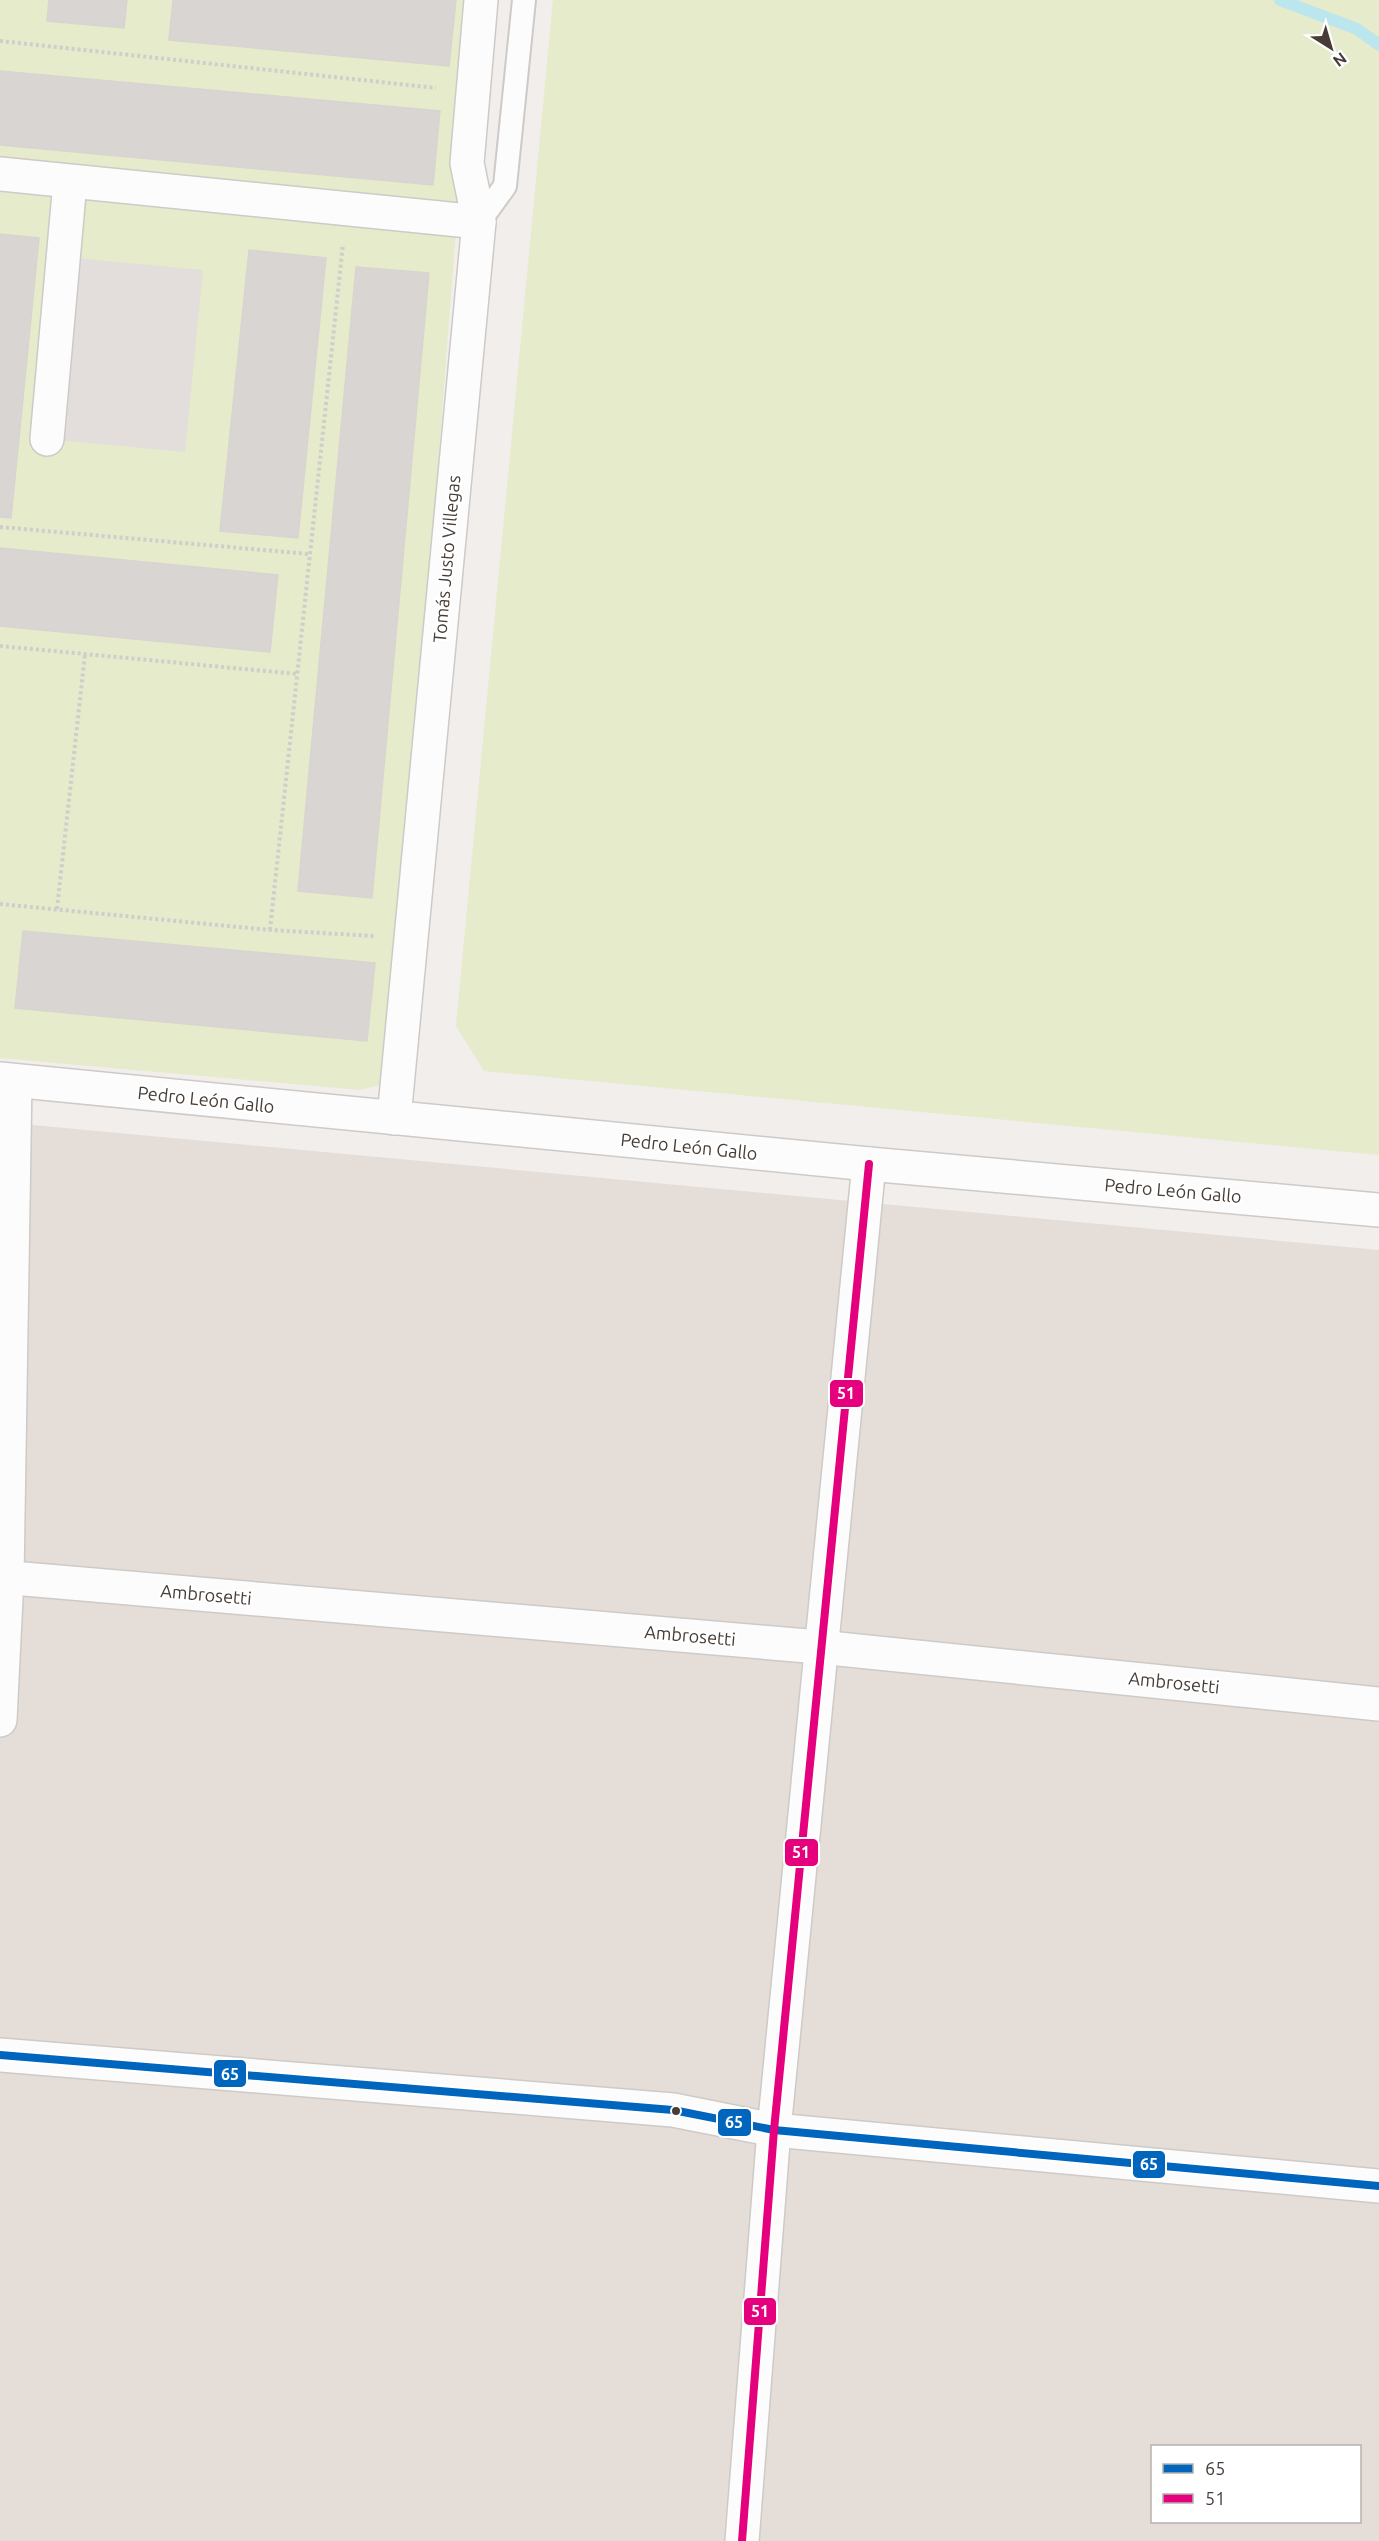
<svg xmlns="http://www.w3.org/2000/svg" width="1379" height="2541" font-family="Ubuntu,sans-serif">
<rect width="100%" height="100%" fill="#f1eeeb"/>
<!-- residential -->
<path fill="#e5ded8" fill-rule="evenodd" d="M0,1122L1379,1250V2541H0ZM1152,2446H1360V2522H1152Z"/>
<!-- green -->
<g fill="#e5ebcb" fill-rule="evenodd">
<path d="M0,0H49L48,21L124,28L127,0H173L169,40L449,66L456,0H474L391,1069L380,1085L360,1090L0,1058V626L270,652L278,575L0,548V517L11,518L39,238L0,234V145L432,185L440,112L0,71ZM249,251L325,258L220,530ZM356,267L429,274L371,898L299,891ZM23,931L374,963L15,1007Z"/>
<polygon points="553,0 1379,0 1379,1155 484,1071 456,1026"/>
</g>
<!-- parking -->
<polygon fill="#e3dedc" points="64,257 203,270 185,452 47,439"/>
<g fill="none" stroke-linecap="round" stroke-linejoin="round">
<!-- stream -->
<polyline stroke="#bbe6ee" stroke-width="12" points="1280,0 1357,29 1379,45"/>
</g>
<!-- building -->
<g fill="#d9d5d2" stroke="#d9d4d0" stroke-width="1.5">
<polygon points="49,0 127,0 124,28 47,21"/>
<polygon points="173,0 456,0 449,66 169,40"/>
<polygon points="0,71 440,111 433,185 0,145"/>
<polygon points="0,234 39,238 11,518 0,517"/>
<polygon points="249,250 326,258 298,538 220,531"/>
<polygon points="356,267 429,273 372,898 298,891"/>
<polygon points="0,548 278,575 270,652 0,626"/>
<polygon points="23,931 375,963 367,1041 15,1008"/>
</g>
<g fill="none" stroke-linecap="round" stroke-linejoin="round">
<!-- service casing -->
<g stroke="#cdcac7" stroke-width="26">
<polyline id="service" points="479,222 505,186 524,0"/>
</g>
<!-- minor casing -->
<g stroke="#cdcac7" stroke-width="36">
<g id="minor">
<polyline points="0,174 479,222"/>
<polyline points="47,439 70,182"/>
<polyline points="0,1079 869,1164 1379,1210"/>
<polyline points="394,1118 479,222 467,163 481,0"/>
<polyline points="0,1577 819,1647 1379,1704"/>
<polyline points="0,1720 7,1578 15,1081"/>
<polyline points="0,2055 673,2110 774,2130 1379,2186"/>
<polyline points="742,2541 774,2130 869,1164"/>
</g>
</g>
<!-- path -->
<g stroke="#d1cdca" stroke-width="4" stroke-dasharray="3 3" stroke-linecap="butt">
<polyline points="0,41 436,88"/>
<polyline points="0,527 309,554"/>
<polyline points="0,646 297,674"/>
<polyline points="0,904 270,930 374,936"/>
<polyline points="57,909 85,654"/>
<polyline points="270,930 343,244"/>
</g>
<!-- service -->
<use href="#service" stroke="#fdfcfc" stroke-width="22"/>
<!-- minor -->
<use href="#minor" stroke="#fdfcfc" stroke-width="33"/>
<!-- bus-1 casing -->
<g stroke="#fff" stroke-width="12">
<polyline id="bus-1" points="0,2055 673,2110 774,2130 1379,2186"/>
</g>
<!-- bus-2 casing -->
<g stroke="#fff" stroke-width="12">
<polyline id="bus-2" points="742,2541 774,2130 869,1164"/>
</g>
<!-- bus-1 -->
<use href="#bus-1" stroke="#0065bd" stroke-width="8"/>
<!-- bus-2 -->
<use href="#bus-2" stroke="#e5007d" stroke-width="8"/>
</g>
<!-- markers -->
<circle fill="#473d36" stroke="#fff" stroke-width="2" cx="676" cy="2111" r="5"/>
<g text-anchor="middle" stroke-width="4.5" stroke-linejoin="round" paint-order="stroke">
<!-- street labels -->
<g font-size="18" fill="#473d36" stroke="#fff">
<text transform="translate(447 559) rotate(-85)" y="6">Tomás Justo Villegas</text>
<text transform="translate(206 1100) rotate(6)" y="6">Pedro León Gallo</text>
<text transform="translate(689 1147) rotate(6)" y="6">Pedro León Gallo</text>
<text transform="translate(1173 1191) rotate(5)" y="6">Pedro León Gallo</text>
<text transform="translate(206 1595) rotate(5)" y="6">Ambrosetti</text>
<text transform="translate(690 1636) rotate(5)" y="6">Ambrosetti</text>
<text transform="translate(1174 1683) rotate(6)" y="6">Ambrosetti</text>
</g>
</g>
<g stroke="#fff" stroke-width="2">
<rect x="829" y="1379" width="35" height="29" rx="6" fill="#e5007d"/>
<rect x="784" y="1838" width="35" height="29" rx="6" fill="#e5007d"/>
<rect x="213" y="2059" width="34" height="29" rx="6" fill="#0065bd"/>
<rect x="717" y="2108" width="35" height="29" rx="6" fill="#0065bd"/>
<rect x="1132" y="2150" width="34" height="29" rx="6" fill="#0065bd"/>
<rect x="743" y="2297" width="34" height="29" rx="6" fill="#e5007d"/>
</g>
<g font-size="16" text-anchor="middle" font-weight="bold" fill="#fff">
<text x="846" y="1399">51</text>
<text x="801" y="1858">51</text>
<text x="230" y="2080">65</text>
<text x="734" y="2128">65</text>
<text x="1149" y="2170">65</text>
<text x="760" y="2317">51</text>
</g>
<!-- legend -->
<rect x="1151" y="2445" width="210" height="78" fill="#ffffff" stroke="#b5b1af" stroke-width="1.5"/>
<rect x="1163" y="2464" width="30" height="9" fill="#0065bd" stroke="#b5b1af" stroke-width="1.5"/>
<text x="1205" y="2475" font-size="18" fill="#473d36">65</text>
<rect x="1163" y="2494" width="30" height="9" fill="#e5007d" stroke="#b5b1af" stroke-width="1.5"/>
<text x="1205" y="2505" font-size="18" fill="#473d36">51</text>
<!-- north arrow -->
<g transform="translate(1331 48) rotate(143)" stroke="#ffffff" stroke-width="4.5" paint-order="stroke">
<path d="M0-4.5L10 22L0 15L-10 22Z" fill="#473d36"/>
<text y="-9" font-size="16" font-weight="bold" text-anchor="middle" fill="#473d36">N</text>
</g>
</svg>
